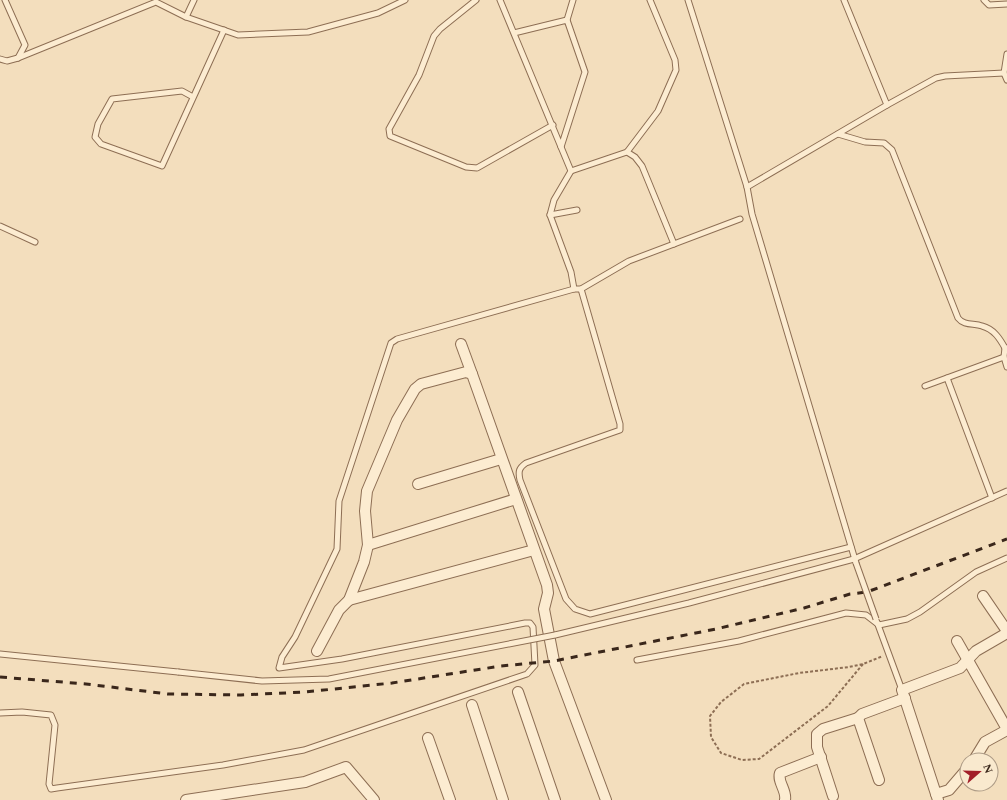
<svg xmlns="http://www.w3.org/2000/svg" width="1007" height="800" font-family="Spectral,serif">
<rect width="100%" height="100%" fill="#f3debd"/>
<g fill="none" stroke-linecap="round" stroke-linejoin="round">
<!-- service casing -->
<g stroke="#8d6e54" stroke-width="7">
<g id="service">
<polyline points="5,0 25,45 18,58"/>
<polyline points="476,0 440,29 434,36 419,75 389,129 390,136 466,167 477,168 553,125"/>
<polyline points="500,0 561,147 585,72 567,20 514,33"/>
<polyline points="688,0 747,187 752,214 856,563"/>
<polyline points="984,0 989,5 1007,4"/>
<polyline points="186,17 194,0"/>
<polyline points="567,20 573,0"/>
<polyline points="1007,54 1004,73 1007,80"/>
<polyline points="0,59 7,61 18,58 156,2 186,17 238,35 308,32 378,13 405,0"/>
<polyline points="193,97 182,91 112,99 98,124 95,137 101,144 162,166 224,30"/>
<polyline points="887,105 936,78 945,76 1004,73"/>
<path d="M838,134L865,142L884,143L892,150L958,318C964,326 974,323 982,326C994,329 1000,339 1005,348"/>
<polyline points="561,147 571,171 627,152 658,111 676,70 675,60 650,0"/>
<polyline points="627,152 635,157 642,166 674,244"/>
<polyline points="747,187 887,105 844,0"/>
<polyline points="577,210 550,215 571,272 574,289 581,289 629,261 740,219"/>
<polyline points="550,215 554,200 571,171"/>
<polyline points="0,226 35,242"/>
<path d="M581,289L620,424V430L526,463C519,468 518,471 520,480L566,599L575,609L590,614L851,547"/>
<polyline points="1007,348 1005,348 1004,357 1007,367"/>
<polyline points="947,378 992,498"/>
<polyline points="925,386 1004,357"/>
<polyline points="877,622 902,690"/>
<polyline points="555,635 689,603 854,559 1007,491"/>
<polyline points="0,654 178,672"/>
<polyline points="637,660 739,641 846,613 866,615 879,625 907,619 920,612 976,572 1007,558"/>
<polyline points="0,713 22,712 51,715 55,725 49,784 51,789 57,788 223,765 304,750 527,674 535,665 533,627 530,623 525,623 342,659 279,668 282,657 295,637 337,549 339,501 391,343 397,339 574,289"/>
</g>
</g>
<!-- minor casing -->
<g stroke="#8d6e54" stroke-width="12">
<g id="minor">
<polyline points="461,344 472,374"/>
<polyline points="418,484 501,459"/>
<polyline points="368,545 516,499"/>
<polyline points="983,596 1007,631"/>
<polyline points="349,600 534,550"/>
<polyline points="957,641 1007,729"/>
<polyline points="317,651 339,610 349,600 364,562 368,545 365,511 367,491 397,420 415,389 421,384 466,372 472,374 547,585 548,593 544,609 554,661 606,800"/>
<polyline points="518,692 555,800"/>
<polyline points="472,705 503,800"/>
<polyline points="428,738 450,800"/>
<polyline points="974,760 985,742 1007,730"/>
<polyline points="879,780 858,718 862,714 905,698"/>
<polyline points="936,794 949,790 967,769"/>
<polyline points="833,796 817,747 817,734 823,729 858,718"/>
<polyline points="186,800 305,782 346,767 374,800"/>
<path d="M785,800C787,790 777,782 780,773L821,757"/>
<polyline points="938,800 902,690 960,668 976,651 1007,633"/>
</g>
</g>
<!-- path -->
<polyline stroke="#8d6e54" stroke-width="2" stroke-dasharray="3 2" stroke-linecap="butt" points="863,664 828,706 759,759 742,760 721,753 711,737 710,716 721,702 744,684 799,673 849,667 863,664 883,656"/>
<!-- service -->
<use href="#service" stroke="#fcecd1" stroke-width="5"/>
<!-- minor -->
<use href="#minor" stroke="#fcecd1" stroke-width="10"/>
<!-- rail -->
<polyline stroke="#3a271b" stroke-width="3" stroke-dasharray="7 7" stroke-linecap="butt" points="0,677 86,684 168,694 241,695 305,692 392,683 501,666 554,661 716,629 804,608 850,594 867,592 1007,539"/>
<!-- service-bridge casing -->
<g stroke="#8d6e54" stroke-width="7" stroke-linecap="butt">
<g id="service-bridge">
<polyline points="856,563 876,619"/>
<polyline points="178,672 262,681 329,679 555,635"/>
</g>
</g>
<!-- service-bridge -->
<use href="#service-bridge" stroke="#fcecd1" stroke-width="5"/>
</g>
<!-- north arrow -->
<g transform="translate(979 772) rotate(70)"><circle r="19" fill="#f9e9ce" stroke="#ad9b86"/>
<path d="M0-3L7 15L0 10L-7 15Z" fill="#a21e29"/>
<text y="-6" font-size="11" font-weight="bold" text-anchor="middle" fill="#3a271b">N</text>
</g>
</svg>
